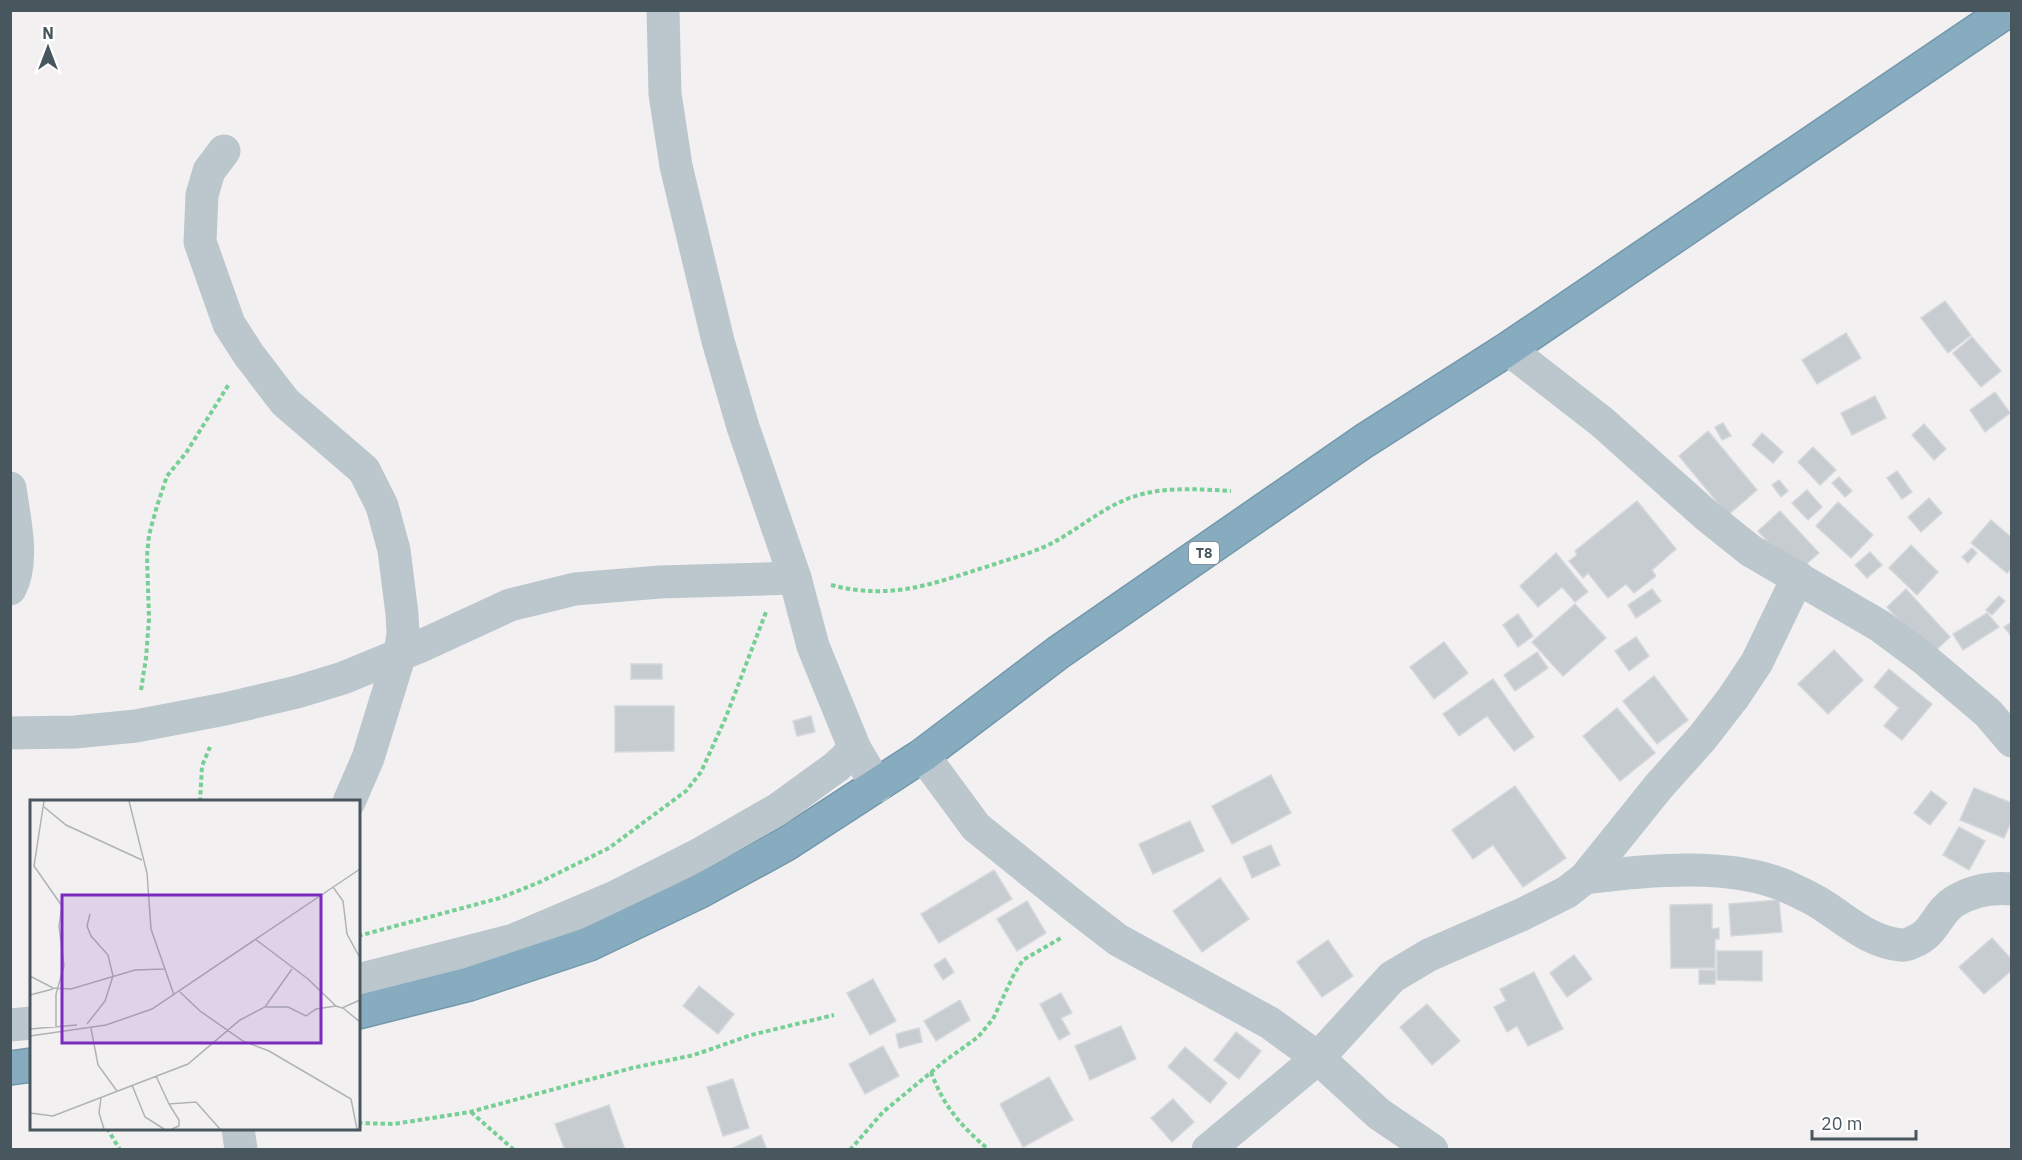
<svg xmlns="http://www.w3.org/2000/svg" width="2022" height="1160" font-family="'IBM Plex Sans',sans-serif">
<rect width="100%" height="100%" fill="#f3f0f1"/>
<!-- building -->
<g fill="#c7ccd0" stroke="#d4d8dc" stroke-width="1.5">
<polygon points="1945,301 1971,335 1948,353 1921,318"/>
<polygon points="1846,333 1861,358 1817,384 1802,360"/>
<polygon points="1972,337 2001,371 1981,387 1953,353"/>
<polygon points="1995,392 2010,413 1985,432 1970,410"/>
<polygon points="1875,396 1886,418 1852,435 1841,413"/>
<polygon points="1723,423 1731,436 1722,440 1715,427"/>
<polygon points="1924,424 1946,449 1934,460 1912,435"/>
<polygon points="1708,431 1757,490 1728,515 1679,456"/>
<polygon points="1762,433 1783,452 1773,463 1752,445"/>
<polygon points="1813,447 1836,470 1820,485 1798,462"/>
<polygon points="1897,471 1912,492 1902,499 1887,478"/>
<polygon points="1839,477 1852,491 1845,497 1832,483"/>
<polygon points="1779,480 1788,491 1781,497 1772,485"/>
<polygon points="1807,490 1822,507 1808,520 1792,503"/>
<polygon points="1929,498 1942,513 1921,532 1908,517"/>
<polygon points="1637,501 1676,549 1652,570 1656,576 1634,593 1626,584 1608,598 1588,573 1583,578 1569,561 1577,555 1575,551"/>
<polygon points="1838,502 1873,535 1851,558 1816,526"/>
<polygon points="1780,511 1819,553 1796,573 1758,531"/>
<polygon points="1991,520 2012,538 2012,568 2007,573 1971,543"/>
<polygon points="1911,545 1938,572 1917,595 1889,568"/>
<polygon points="1972,548 1977,553 1968,563 1962,557"/>
<polygon points="1870,552 1882,565 1867,578 1855,565"/>
<polygon points="1556,553 1588,592 1575,602 1562,587 1538,607 1520,586"/>
<polygon points="1652,589 1661,601 1636,618 1628,605"/>
<polygon points="1906,589 1950,637 1931,655 1887,607"/>
<polygon points="1999,596 2005,601 1992,615 1986,610"/>
<polygon points="1575,604 1606,638 1563,676 1532,642"/>
<polygon points="1987,613 1999,627 1963,650 1953,634"/>
<polygon points="1518,614 1533,636 1518,647 1503,625"/>
<polygon points="2012,622 2012,637 2004,627"/>
<polygon points="1636,637 1649,656 1629,671 1615,651"/>
<polygon points="1444,642 1468,673 1434,699 1410,667"/>
<polygon points="1834,650 1863,680 1828,714 1798,684"/>
<polygon points="1537,652 1548,668 1515,691 1504,675"/>
<rect x="631" y="664" width="31" height="15"/>
<polygon points="1889,669 1932,704 1902,740 1884,726 1899,708 1874,687"/>
<polygon points="1654,676 1688,720 1657,744 1623,701"/>
<polygon points="1493,679 1534,737 1514,751 1487,716 1459,736 1443,714"/>
<polygon points="615,706 674,706 674,751 615,752"/>
<polygon points="1617,708 1655,753 1620,781 1583,736"/>
<polygon points="811,716 815,732 797,736 793,721"/>
<polygon points="1271,775 1291,813 1232,844 1212,806"/>
<polygon points="1515,786 1566,858 1523,887 1493,845 1473,859 1452,830"/>
<polygon points="1974,788 2012,803 2012,820 2004,838 1960,820"/>
<polygon points="1931,791 1947,803 1930,825 1914,813"/>
<polygon points="1190,821 1204,851 1153,874 1139,844"/>
<polygon points="1959,827 1985,841 1969,870 1943,855"/>
<polygon points="1271,845 1280,865 1252,878 1243,857"/>
<polygon points="994,870 1012,899 939,943 921,914"/>
<polygon points="1220,878 1249,919 1202,952 1173,911"/>
<polygon points="1779,900 1782,932 1731,936 1729,904"/>
<polygon points="1027,901 1046,933 1017,951 997,919"/>
<polygon points="1712,904 1712,929 1719,928 1719,939 1715,939 1715,968 1671,968 1670,905"/>
<polygon points="1992,938 2012,960 2012,970 1984,994 1959,967"/>
<polygon points="1328,940 1353,976 1322,997 1297,962"/>
<polygon points="1717,951 1762,951 1762,981 1717,980"/>
<polygon points="1574,955 1592,979 1567,997 1550,973"/>
<polygon points="945,958 954,972 943,980 934,965"/>
<polygon points="1699,970 1716,970 1715,984 1699,984"/>
<polygon points="1534,972 1563,1029 1528,1046 1517,1026 1507,1032 1494,1007 1506,1001 1500,989"/>
<polygon points="873,979 896,1021 870,1035 847,993"/>
<polygon points="699,986 734,1014 718,1034 683,1006"/>
<polygon points="1061,993 1072,1013 1061,1018 1070,1034 1059,1040 1040,1004"/>
<polygon points="960,1000 970,1020 936,1041 924,1021"/>
<polygon points="1427,1004 1460,1041 1432,1065 1400,1027"/>
<polygon points="1121,1026 1136,1059 1090,1080 1075,1046"/>
<polygon points="919,1028 922,1042 899,1048 896,1034"/>
<polygon points="1236,1032 1261,1051 1239,1079 1214,1060"/>
<polygon points="883,1046 899,1076 865,1094 849,1064"/>
<polygon points="1185,1047 1227,1083 1210,1103 1168,1067"/>
<polygon points="1049,1077 1073,1120 1023,1147 1000,1104"/>
<polygon points="733,1079 749,1128 723,1136 707,1087"/>
<polygon points="1173,1099 1194,1122 1172,1142 1151,1118"/>
<polygon points="609,1105 625,1150 565,1150 555,1124"/>
<polygon points="761,1135 767,1150 729,1150"/>
</g>
<g fill="none" stroke-linecap="round" stroke-linejoin="round">
<!-- highway casing -->
<g stroke="#7397ab" stroke-width="36">
<g id="highway">
<polyline points="358,1012 469,984 589,944 700,891 786,844 923,755 1059,652 1364,441 1508,349 2008,10"/>
<polyline points="10,1068 32,1065"/>
</g>
</g>
<!-- path -->
<g stroke="#76cf94" stroke-width="4" stroke-dasharray="4.5 3" stroke-linecap="butt">
<path d="M831,585C893,601 934,583 992,565C1012,558 1033,553 1052,543C1077,530 1100,510 1127,499C1159,486 1197,489 1231,491"/>
<polyline points="141,690 146,658 149,619 147,556 149,535 157,506 167,476 186,453 229,384"/>
<polyline points="200,802 202,766 210,747"/>
<polyline points="358,936 500,898 540,882 609,848 686,791 701,772 726,717 766,612"/>
<path d="M931,1072C944,1107 961,1126 989,1150"/>
<polyline points="471,1112 514,1150"/>
<polyline points="358,1123 394,1124 470,1112 632,1068 694,1055 751,1035 834,1015"/>
<polyline points="107,1128 120,1150"/>
<polyline points="850,1150 883,1112 946,1060 978,1037 993,1019 1014,974 1023,960 1061,938"/>
</g>
<!-- street -->
<g stroke="#bcc7cd" stroke-width="33">
<polyline points="663,10 665,94 676,166 718,341 743,427 795,578 813,646 855,749 877,786"/>
<polyline points="224,151 209,171 202,195 200,242 229,324 249,355 285,402 364,470 382,506 394,550 402,614 403,633 400,654 368,758 349,802"/>
<polyline points="1508,349 1602,422 1706,515 1751,551 1880,626 1923,658 1988,713 2012,741"/>
<path d="M10,488C14,518 25,561 10,589"/>
<polyline points="10,733 75,732 136,726 225,709 297,692 343,678 421,646 510,605 575,589 660,582 795,578"/>
<polyline points="923,755 976,827 1074,906 1118,940 1270,1023 1318,1058 1379,1114 1432,1150"/>
<path d="M1585,878C1646,870 1736,861 1792,889C1803,894 1814,899 1824,906C1849,922 1870,942 1901,945C1905,946 1909,944 1913,942C1935,934 1937,912 1955,901C1972,891 1992,887 2012,889"/>
<polyline points="358,980 514,940 615,897 698,855 778,809 836,767 855,749"/>
<polyline points="10,1025 32,1023"/>
<polyline points="238,1128 241,1150"/>
<polyline points="1208,1150 1318,1058 1392,977 1429,955 1521,915 1567,892 1585,878 1659,786 1702,738 1733,698 1757,662 1798,577"/>
</g>
<!-- highway -->
<use href="#highway" stroke="#88acbf" stroke-width="33"/>
</g>
<g text-anchor="middle" stroke-width="5" stroke-linejoin="round" paint-order="stroke">
<!-- shield labels -->
<rect fill="#fff" stroke="#7f898e" stroke-width="1.5" x="1189" y="542" width="30" height="22" rx="4.5"/>
<g font-size="14" font-weight="bold" fill="#48575e">
<text x="1204" y="558">T8</text>
</g>
</g>
<!-- overview -->
<g transform="translate(30 800)">
<rect width="330" height="330" fill="#f3f0f1"/>
<path fill="none" stroke="#afb3b6" stroke-width="1.5" d="M14,1L4,66L32,106L29,126L34,166L26,194V227M99,1L117,73L121,129L144,195M14,7L36,25L112,60M303,87L313,101L317,134L330,158M225,139L278,179L306,206L312,208L330,200M0,176L23,188L41,189L105,170L134,169M150,192L170,211L213,241L239,251L321,299L327,329M0,195L23,189M236,207H258L276,216L286,209L306,206M313,208L330,222M57,224L75,201L83,176L78,155L61,136L57,126L60,114M61,228L68,265L87,291M0,229L47,225M0,236L76,225L122,209L330,69M126,276L139,304L166,302L190,329M102,285L115,317L134,329M71,298L69,313L74,329M139,304L149,320V326L142,329M0,313L23,316L158,264L210,220L235,207L262,169"/>
<path fill="#7b2cbf" fill-opacity="0.15" stroke="#7b2cbf" stroke-width="3" d="M32,95H291V243H32Z"/>
<rect width="330" height="330" fill="none" stroke="#48575e" stroke-width="3"/>
</g>
<!-- border -->
<rect width="2022" height="1160" fill="none" stroke="#48575e" stroke-width="24"/>
<!-- north arrow -->
<g transform="translate(48 48)" stroke="#ffffff" stroke-width="4.5" paint-order="stroke">
<path d="M0-4.5L10 22L0 15L-10 22Z" fill="#48575e"/>
<text y="-9" font-size="16" font-weight="bold" text-anchor="middle" fill="#48575e">N</text>
</g>
<!-- scale -->
<path d="M1812 1130v9h104v-9" fill="none" stroke="#48575e" stroke-width="3"/>
<text x="1821" y="1130" font-size="18" fill="#48575e" stroke="#ffffff" stroke-width="4.5" paint-order="stroke">20 m</text>
</svg>
